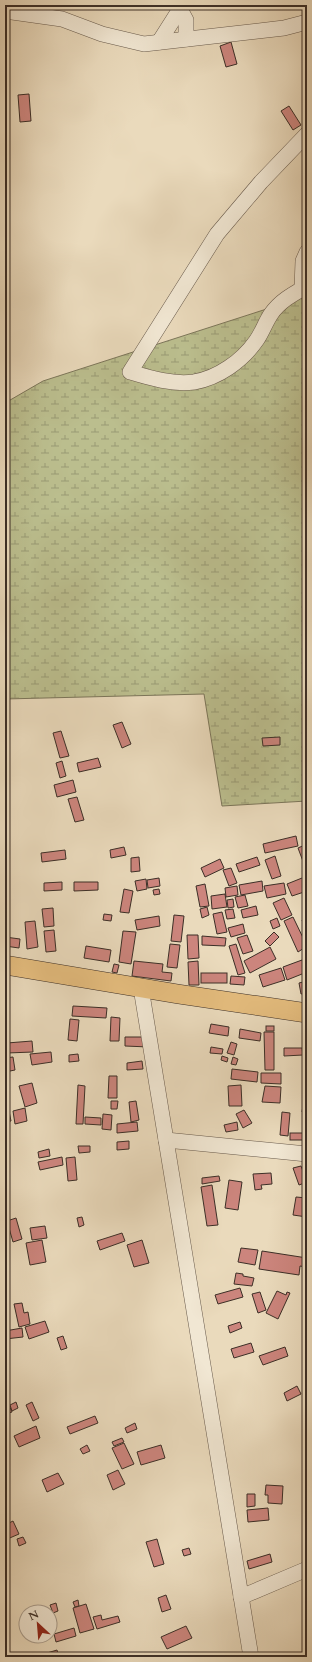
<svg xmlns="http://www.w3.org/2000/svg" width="312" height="1662" font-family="Cardo,serif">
<defs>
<pattern id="wetland-marsh" width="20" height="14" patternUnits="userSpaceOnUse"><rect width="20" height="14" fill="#bbbe8e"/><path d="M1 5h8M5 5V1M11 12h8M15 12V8" fill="none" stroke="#999b74"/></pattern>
</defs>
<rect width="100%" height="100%" fill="#eadabc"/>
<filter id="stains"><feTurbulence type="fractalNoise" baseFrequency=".005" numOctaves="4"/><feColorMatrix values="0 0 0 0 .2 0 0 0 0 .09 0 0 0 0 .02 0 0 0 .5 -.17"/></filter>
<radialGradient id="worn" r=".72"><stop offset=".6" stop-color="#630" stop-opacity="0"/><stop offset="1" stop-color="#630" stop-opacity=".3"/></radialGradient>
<!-- wetland -->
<polygon fill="url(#wetland-marsh)" stroke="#7c765a" points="307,296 307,801 222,806 204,694 5,699 5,403 43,381"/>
<!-- building -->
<g fill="#cc857d" stroke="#3c2f27">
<polygon points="231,42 237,64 226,67 220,46"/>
<polygon points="29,94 31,121 20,122 18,95"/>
<polygon points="289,106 301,125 293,130 281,111"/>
<polygon points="122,722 131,744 122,748 113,725"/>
<polygon points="61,731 69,756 60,758 53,733"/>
<polygon points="280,737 280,745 263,746 262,738"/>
<polygon points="98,758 101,767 79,772 77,763"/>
<polygon points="62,761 66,776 60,778 56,763"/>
<polygon points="73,780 76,792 57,797 54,785"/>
<polygon points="77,797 84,820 75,822 68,799"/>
<polygon points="296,836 298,846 265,853 263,844"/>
<polygon points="307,844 307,872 298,848"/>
<polygon points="124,847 126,855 111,858 110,850"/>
<polygon points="65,850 66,859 42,862 41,853"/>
<polygon points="8,856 8,863 5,863 5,857"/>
<polygon points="275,856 281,876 272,879 265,860"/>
<polygon points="139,857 140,871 131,872 131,858"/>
<polygon points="257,857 260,865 239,872 236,864"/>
<polygon points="220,859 224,868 205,877 201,868"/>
<polygon points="231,868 237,883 229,886 223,870"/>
<polygon points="307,876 307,891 292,896 287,884"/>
<polygon points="159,878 160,886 148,888 147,880"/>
<polygon points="146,879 147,889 137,891 135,881"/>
<polygon points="262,881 263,891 241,895 239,885"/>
<polygon points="62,882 62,890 44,891 44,883"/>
<polygon points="74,882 98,882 98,890 74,891"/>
<polygon points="284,883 286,894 267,898 264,886"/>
<polygon points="205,884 209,906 200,907 196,886"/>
<polygon points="237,886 238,895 226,897 225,888"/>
<polygon points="124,889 133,891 129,913 120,912"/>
<polygon points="159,889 160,894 154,895 153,890"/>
<polygon points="225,894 227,907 212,909 211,896"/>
<polygon points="245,895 248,906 238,908 235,897"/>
<polygon points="284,898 292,915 281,920 273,903"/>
<polygon points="233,899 234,907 228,908 227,900"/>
<polygon points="256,906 258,915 243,918 241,910"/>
<polygon points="207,907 209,915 202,918 200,909"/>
<polygon points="53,908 54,926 44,927 42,909"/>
<polygon points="233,909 235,918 227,919 225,910"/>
<polygon points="222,912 227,932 217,934 213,914"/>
<polygon points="104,914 112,915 111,921 103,920"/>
<polygon points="174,915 184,916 181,942 171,941"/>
<polygon points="159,916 160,926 137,930 135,920"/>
<polygon points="293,917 307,946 298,952 284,921"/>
<polygon points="277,918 280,926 273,929 270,921"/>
<polygon points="307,918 307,931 302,920"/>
<polygon points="35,921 38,947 27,949 25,922"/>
<polygon points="243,924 245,933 231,937 228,928"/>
<polygon points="54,930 56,951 46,952 44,931"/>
<polygon points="123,931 136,932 131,964 119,962"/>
<polygon points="274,932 279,937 270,946 265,941"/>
<polygon points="187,935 198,935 199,958 188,959"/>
<polygon points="247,935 253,951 243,954 237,938"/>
<polygon points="202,936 226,938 225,946 202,945"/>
<polygon points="5,937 20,939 19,948 5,946"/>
<polygon points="170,944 180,945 177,968 167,967"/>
<polygon points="236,944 245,973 238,975 229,946"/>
<polygon points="86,946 111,950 109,962 84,958"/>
<polygon points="270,947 276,959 250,973 244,961"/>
<polygon points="302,960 307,972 287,980 283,967"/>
<polygon points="134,961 163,964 162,972 172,973 171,981 132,976"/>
<polygon points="198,961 199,985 189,985 188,962"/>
<polygon points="114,964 119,965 117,973 112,972"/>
<polygon points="281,968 285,980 263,987 259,975"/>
<rect x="201" y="973" width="26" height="10"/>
<polygon points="231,976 245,977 244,985 230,984"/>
<polygon points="307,981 307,993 301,994 299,983"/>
<polygon points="73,1006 107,1008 106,1018 72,1016"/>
<polygon points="111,1017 120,1018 119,1041 110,1041"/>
<polygon points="70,1019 79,1020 77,1041 68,1040"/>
<polygon points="211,1024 229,1027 228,1036 209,1033"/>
<rect x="266" y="1026" width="8" height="5"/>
<polygon points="240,1029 261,1033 260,1041 239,1038"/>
<polygon points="264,1032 274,1032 274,1070 265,1070"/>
<polygon points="125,1037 149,1037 149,1047 125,1046"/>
<polygon points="32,1041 33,1052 7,1053 7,1043"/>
<polygon points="231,1042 237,1044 234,1055 227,1053"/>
<polygon points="211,1047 223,1049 222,1054 210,1053"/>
<polygon points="284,1048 302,1048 303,1055 284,1056"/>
<polygon points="51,1052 52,1062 32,1065 30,1054"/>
<polygon points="78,1054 79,1061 69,1062 69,1055"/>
<polygon points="222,1056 228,1058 227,1062 221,1060"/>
<polygon points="13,1057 15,1070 5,1072 5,1058"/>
<polygon points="233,1057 238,1059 236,1065 231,1064"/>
<polygon points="142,1061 143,1069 127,1070 127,1063"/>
<polygon points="232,1069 258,1072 257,1082 231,1079"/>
<polygon points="261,1073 281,1073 281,1084 261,1083"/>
<polygon points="109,1076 117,1076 117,1098 108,1098"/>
<polygon points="32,1083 37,1103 25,1107 19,1086"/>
<polygon points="78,1085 85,1086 83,1124 76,1124"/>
<polygon points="241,1085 242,1106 229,1106 228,1086"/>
<polygon points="265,1086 281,1087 280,1103 262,1102"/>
<polygon points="111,1101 118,1101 117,1109 111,1109"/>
<polygon points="136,1101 139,1120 131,1122 129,1102"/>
<polygon points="303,1105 307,1106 307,1112 302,1112"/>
<polygon points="25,1108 27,1121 15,1124 13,1111"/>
<polygon points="244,1110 252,1123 243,1128 236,1114"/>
<polygon points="9,1111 11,1121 5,1122 5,1112"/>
<polygon points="282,1112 290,1113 288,1136 280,1135"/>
<polygon points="103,1114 112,1115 111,1130 102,1129"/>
<polygon points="85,1117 101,1118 101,1125 85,1124"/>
<polygon points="137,1122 138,1131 117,1133 117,1124"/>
<polygon points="237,1122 238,1130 226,1132 224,1125"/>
<rect x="290" y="1133" width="13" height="7"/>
<polygon points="129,1141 129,1149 117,1150 117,1142"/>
<polygon points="78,1146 90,1146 90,1152 79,1153"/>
<polygon points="49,1149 50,1156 39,1158 38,1152"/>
<polygon points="62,1157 63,1165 40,1170 38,1162"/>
<polygon points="75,1157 77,1180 68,1181 66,1158"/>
<polygon points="301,1166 307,1182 299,1185 293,1168"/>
<polygon points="271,1173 272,1184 261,1185 262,1189 255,1190 253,1174"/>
<polygon points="219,1176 220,1181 202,1184 202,1178"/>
<polygon points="229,1180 242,1182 238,1210 225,1208"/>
<polygon points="212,1185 218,1225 207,1226 201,1187"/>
<polygon points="296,1197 307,1198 307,1217 293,1215"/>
<polygon points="82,1217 84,1225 79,1227 77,1218"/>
<polygon points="16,1218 22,1239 13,1242 7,1221"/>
<polygon points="45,1226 47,1238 32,1240 30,1228"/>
<polygon points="122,1233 125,1241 100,1250 97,1241"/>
<polygon points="42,1240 46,1262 30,1265 26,1243"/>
<polygon points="142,1240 149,1263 134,1267 127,1245"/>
<polygon points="241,1248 258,1250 255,1265 238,1262"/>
<polygon points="262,1251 307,1258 306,1267 300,1266 299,1275 259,1269"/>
<polygon points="5,1260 8,1269 5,1269"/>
<polygon points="236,1273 243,1274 243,1276 254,1278 252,1286 234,1284"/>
<polygon points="240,1288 243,1297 218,1304 215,1295"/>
<polygon points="277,1291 286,1295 287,1292 290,1293 278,1319 266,1313"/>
<polygon points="260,1292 266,1310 258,1313 252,1294"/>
<polygon points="22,1303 24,1313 28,1312 30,1324 19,1327 14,1304"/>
<polygon points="45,1321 49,1332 29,1339 25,1327"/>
<polygon points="240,1322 242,1328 230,1333 228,1326"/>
<polygon points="22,1328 23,1337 5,1339 5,1331"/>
<polygon points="63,1336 67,1348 61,1350 57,1338"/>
<polygon points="251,1343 254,1352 234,1358 231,1349"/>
<polygon points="285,1347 288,1356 263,1365 259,1356"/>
<polygon points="297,1386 301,1394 287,1401 284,1393"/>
<polygon points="16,1402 18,1408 12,1411 10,1405"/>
<polygon points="32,1402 39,1418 33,1421 26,1405"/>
<polygon points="9,1405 12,1412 5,1414 5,1407"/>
<polygon points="95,1416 98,1423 70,1434 67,1427"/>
<polygon points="135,1423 137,1429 127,1433 125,1428"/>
<polygon points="36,1426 40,1438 19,1447 14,1436"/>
<polygon points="122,1438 124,1442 114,1446 112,1442"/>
<polygon points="124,1443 134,1464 122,1469 112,1448"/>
<polygon points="87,1445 90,1451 83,1454 80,1449"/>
<polygon points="161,1445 165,1458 141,1465 137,1452"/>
<polygon points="118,1470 125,1484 113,1490 107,1475"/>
<polygon points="58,1473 64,1484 47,1492 42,1480"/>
<polygon points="266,1485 283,1486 282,1504 268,1503 268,1495 265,1495"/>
<polygon points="247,1494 255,1494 255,1506 247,1507"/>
<polygon points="268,1508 269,1520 248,1522 247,1510"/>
<polygon points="13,1521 19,1534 5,1540 5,1525"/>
<polygon points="23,1537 26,1543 19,1546 17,1539"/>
<polygon points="157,1539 164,1564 154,1567 146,1542"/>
<polygon points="189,1548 191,1554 184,1556 182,1550"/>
<polygon points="270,1554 272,1562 249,1569 247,1561"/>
<polygon points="166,1595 171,1609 162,1612 158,1598"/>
<polygon points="78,1600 79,1606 75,1607 73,1602"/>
<polygon points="56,1603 58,1611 53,1613 50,1605"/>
<polygon points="86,1604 94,1629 80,1633 73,1608"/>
<polygon points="101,1615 102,1620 118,1616 120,1622 97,1629 93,1617"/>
<polygon points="186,1626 192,1638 167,1649 161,1637"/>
<polygon points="74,1628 76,1636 56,1642 54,1634"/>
<polygon points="57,1650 59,1657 48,1657 47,1653"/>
</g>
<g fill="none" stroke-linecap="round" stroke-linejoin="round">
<!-- minor casing -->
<g stroke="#685a4c" stroke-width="16">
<g id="minor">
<polyline points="180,9 186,20 186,39"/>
<polyline points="5,11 62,19 102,34 144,44 284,28 307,22"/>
<polyline points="159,42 180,9 180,5"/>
<path d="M307,134L261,182L217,234L130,372C150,378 173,385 194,382C218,378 242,361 256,341C262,333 265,323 271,314C280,301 293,294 307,286"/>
<polyline points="302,289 303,261 307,252"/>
<polyline points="141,988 251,1657"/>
<polyline points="166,1140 307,1154"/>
<polyline points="241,1597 307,1569"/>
</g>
</g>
<!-- major casing -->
<g stroke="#3c2f27" stroke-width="20">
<polyline id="major" points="5,965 178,994 307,1013"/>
</g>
<!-- minor -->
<use href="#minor" stroke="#f1e7d3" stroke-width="15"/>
<!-- major -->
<use href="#major" stroke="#e5bd7e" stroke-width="19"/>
</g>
<!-- margin -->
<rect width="312" height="1662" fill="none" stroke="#eadabc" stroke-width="20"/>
<rect x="6" y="6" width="300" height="1650" fill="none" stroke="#3c2f27" stroke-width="2"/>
<rect x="10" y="10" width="292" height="1642" fill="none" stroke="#3c2f27"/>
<!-- north arrow -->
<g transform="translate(38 1624) rotate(334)"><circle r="19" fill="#f1e7d3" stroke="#a99d8e"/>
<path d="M0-3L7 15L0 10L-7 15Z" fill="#8f2418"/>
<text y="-6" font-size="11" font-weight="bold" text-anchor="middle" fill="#3c2f27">N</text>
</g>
<rect width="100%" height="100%" filter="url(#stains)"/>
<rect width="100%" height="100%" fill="url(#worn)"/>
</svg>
